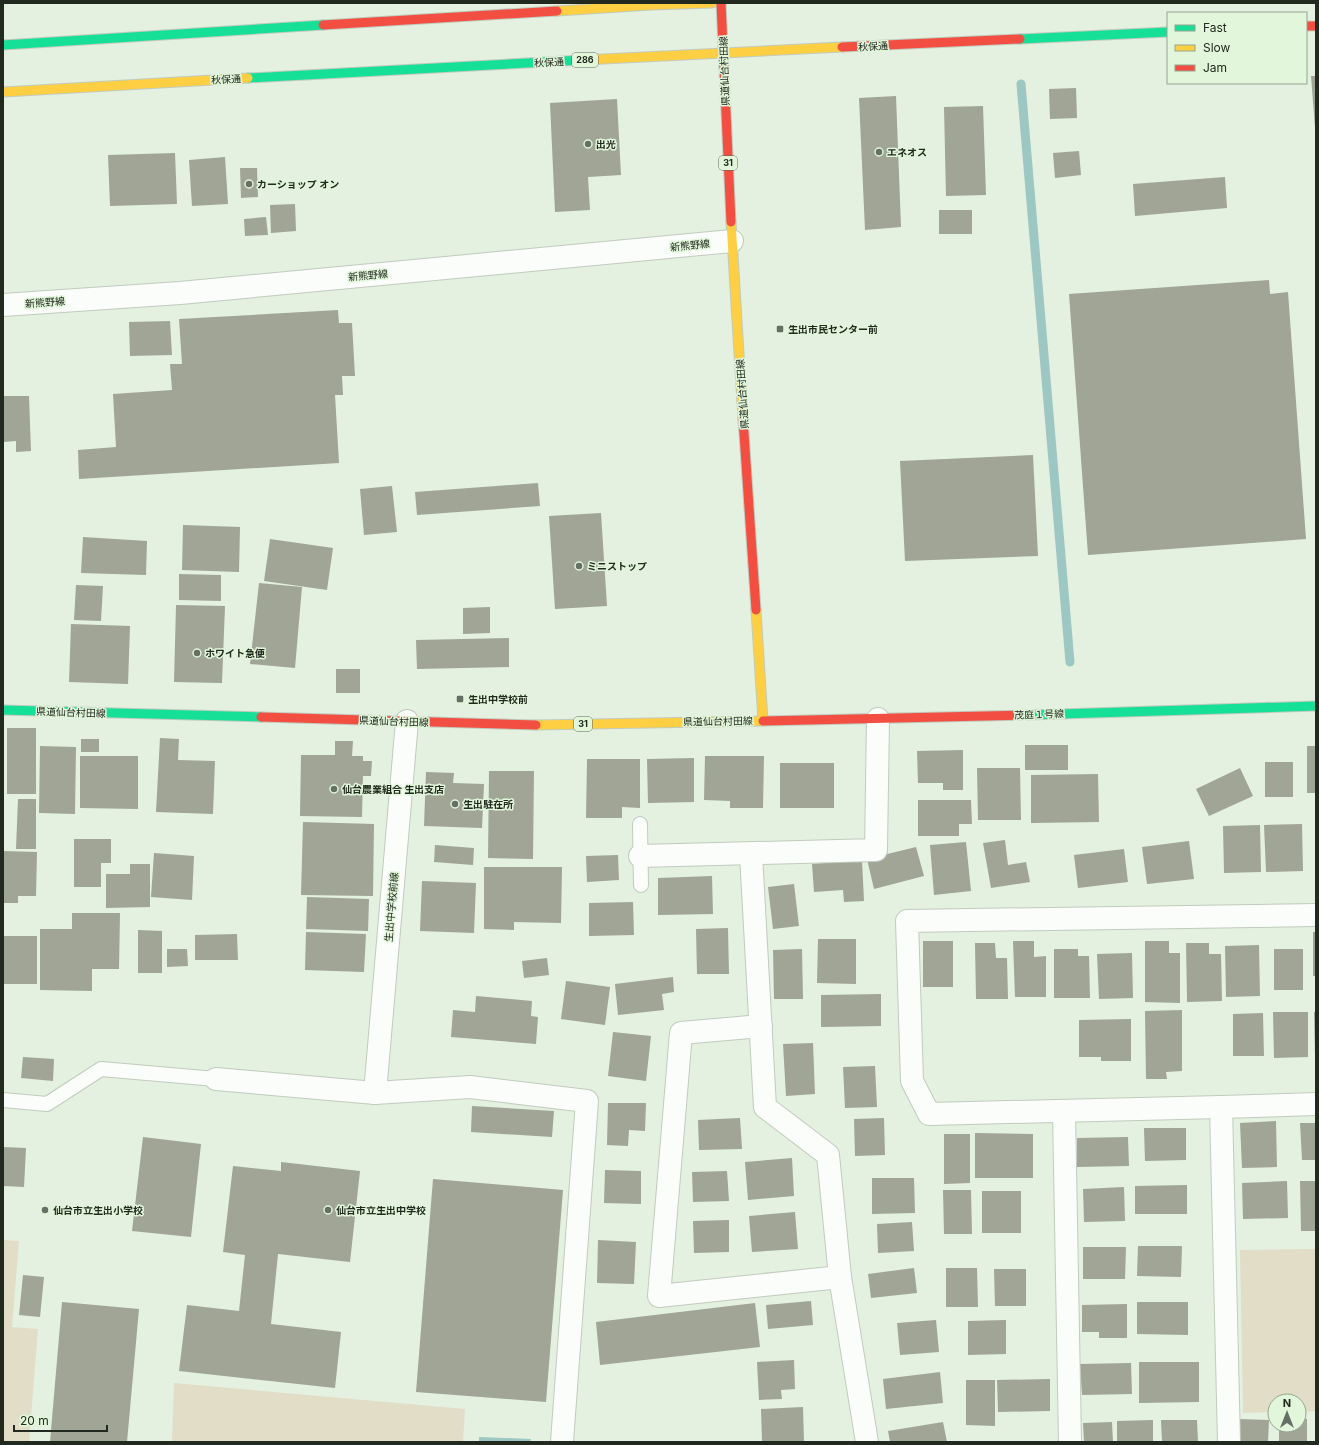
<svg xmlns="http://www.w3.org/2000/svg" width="1319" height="1445" font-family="Inter,'Noto Sans JP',sans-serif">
<rect width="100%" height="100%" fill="#e4f0e0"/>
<!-- green -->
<g fill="#e1ddc7">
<polygon points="3,1240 19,1241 12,1327 38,1329 29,1442 3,1442"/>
<polygon points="1316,1249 1316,1411 1299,1412 1299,1401 1275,1401 1275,1412 1243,1413 1240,1250"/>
<polygon points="174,1383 465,1409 463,1442 172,1442"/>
</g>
<!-- water -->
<polygon fill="#9cc7c2" points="479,1437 531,1439 530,1442 479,1442"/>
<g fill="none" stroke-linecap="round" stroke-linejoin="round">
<!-- stream -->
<polyline stroke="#9cc7c2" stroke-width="9" points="1021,84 1070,662"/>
</g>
<!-- building -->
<g fill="#a0a596">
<polygon points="1311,76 1316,76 1316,128 1315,128"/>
<polygon points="1076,88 1077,118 1050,119 1049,89"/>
<polygon points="896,96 901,227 865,230 859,98"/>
<polygon points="617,99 621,175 588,177 590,210 555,212 550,103"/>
<polygon points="983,106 986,195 946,196 944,107"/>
<polygon points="1079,151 1081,175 1055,178 1053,153"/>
<polygon points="175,153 177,204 110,206 108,155"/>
<polygon points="225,157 228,204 192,206 189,160"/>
<polygon points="240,168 257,168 258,197 241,198"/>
<polygon points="1225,177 1227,208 1135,216 1133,184"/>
<polygon points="295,204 296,231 271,233 270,205"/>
<rect x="939" y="210" width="33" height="24"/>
<polygon points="266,217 268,235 245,236 244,219"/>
<polygon points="1269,280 1270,294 1288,292 1306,539 1088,555 1069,294"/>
<polygon points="338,310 339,323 352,323 355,376 342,376 343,395 335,395 339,463 79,479 78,450 116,447 113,394 172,390 170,364 182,364 179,319"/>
<polygon points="170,321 172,355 130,356 129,322"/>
<polygon points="3,396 29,396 31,451 16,452 16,441 3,442"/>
<polygon points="1033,455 1038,556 905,561 900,461"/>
<polygon points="538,483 540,506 417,515 415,492"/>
<polygon points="392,486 397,532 364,535 360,489"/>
<polygon points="601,513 607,606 555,609 549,516"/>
<polygon points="183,525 240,527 239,572 182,570"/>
<polygon points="83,537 147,541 146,575 81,573"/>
<polygon points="270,539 333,548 327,590 264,581"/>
<polygon points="179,574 221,575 221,601 179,600"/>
<polygon points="259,583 302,587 295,668 250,664"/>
<polygon points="76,585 103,586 101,621 74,620"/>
<polygon points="176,605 225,606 222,683 174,682"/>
<polygon points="490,607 490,633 463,634 463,608"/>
<polygon points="71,624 130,626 128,684 69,682"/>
<polygon points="509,638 509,667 417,669 416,640"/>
<rect x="336" y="669" width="24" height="24"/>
<rect x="7" y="728" width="29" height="66"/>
<polygon points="160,738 179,739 178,760 215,761 213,814 156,812"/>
<rect x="81" y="739" width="18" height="13"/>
<polygon points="335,741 353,741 352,756 363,756 363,761 372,761 371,776 363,776 362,817 300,816 301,755 335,755"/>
<rect x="1025" y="745" width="43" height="25"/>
<polygon points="40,746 76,747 75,814 39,813"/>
<rect x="1307" y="746" width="9" height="47"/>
<polygon points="963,750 963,790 943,790 943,783 918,783 917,751"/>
<polygon points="80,756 138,756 138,809 80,808"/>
<polygon points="705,756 764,756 763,808 730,808 730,801 704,800"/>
<polygon points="694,758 694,802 648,803 647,759"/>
<polygon points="587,759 640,759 640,808 622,807 622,818 586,818"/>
<rect x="1265" y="762" width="28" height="35"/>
<rect x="780" y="763" width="54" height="45"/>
<polygon points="977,768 1020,768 1021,820 978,820"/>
<polygon points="1240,768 1253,796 1209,816 1196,789"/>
<polygon points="489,771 534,771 533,859 488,858"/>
<polygon points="426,772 454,773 453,783 484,784 482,828 424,826"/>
<polygon points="1098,774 1099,822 1031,823 1031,775"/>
<polygon points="18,799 36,799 36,849 16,849"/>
<polygon points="918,800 971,800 972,824 959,824 959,836 918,836"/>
<polygon points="303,822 374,824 373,896 301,895"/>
<polygon points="1302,824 1303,871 1266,872 1264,825"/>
<polygon points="1260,825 1261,872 1224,873 1223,826"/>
<polygon points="74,839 111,839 111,863 101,863 101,887 74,887"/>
<polygon points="1005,840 1008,865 1026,862 1030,882 991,888 983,843"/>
<polygon points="1189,841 1194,879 1147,884 1142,847"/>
<polygon points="966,842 971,891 934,895 930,845"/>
<polygon points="435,845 474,848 473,865 434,862"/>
<polygon points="916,847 924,876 874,889 867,859"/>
<polygon points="1124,849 1128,882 1078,888 1074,855"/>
<polygon points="3,851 37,852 36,896 18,896 18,903 3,903"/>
<polygon points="154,853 194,856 192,900 151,897"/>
<polygon points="618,855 619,880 587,882 586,856"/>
<polygon points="862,860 864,901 844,902 843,890 814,892 812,864"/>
<polygon points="130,864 150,864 150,907 106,908 106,874 130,874"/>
<polygon points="484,867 562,867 561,923 514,922 514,930 484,929"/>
<polygon points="712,876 713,914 658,915 658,878"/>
<polygon points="422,881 476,883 474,933 420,931"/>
<polygon points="794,884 799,926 773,929 768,887"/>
<polygon points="307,897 369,899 368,931 306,929"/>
<polygon points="633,902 634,935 589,936 589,903"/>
<polygon points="72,913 120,913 119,969 92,969 92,991 40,990 40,929 72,929"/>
<polygon points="728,928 729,974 697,974 696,929"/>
<polygon points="138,930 162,931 162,973 138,973"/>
<polygon points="306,932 366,934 364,972 305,970"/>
<rect x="1313" y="932" width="3" height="44"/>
<polygon points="237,934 238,960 195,960 195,935"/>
<rect x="3" y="936" width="34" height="48"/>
<polygon points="818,939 856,939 856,984 817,983"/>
<rect x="923" y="941" width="30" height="46"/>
<polygon points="1013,941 1034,941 1034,957 1046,956 1046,997 1015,997"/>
<polygon points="1145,941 1169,941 1169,953 1180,953 1180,1003 1145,1002"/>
<polygon points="975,943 995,943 996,958 1007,958 1008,999 976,999"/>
<polygon points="1186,943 1209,943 1209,954 1221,954 1222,1001 1187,1002"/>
<polygon points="1259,945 1260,996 1226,997 1225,946"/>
<polygon points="167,949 187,949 188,966 167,967"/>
<polygon points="802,949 803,999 774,999 773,950"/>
<polygon points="1054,949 1078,949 1078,956 1089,956 1090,998 1054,998"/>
<rect x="1274" y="949" width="29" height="41"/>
<polygon points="1132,953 1133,998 1099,999 1097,954"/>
<polygon points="547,958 549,975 524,978 522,961"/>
<polygon points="673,977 674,992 662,994 664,1010 618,1015 615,984"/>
<polygon points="566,981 610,987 605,1025 561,1019"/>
<polygon points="881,994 881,1026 821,1027 821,995"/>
<polygon points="476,996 532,1001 531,1016 538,1017 536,1044 451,1037 453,1010 475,1012"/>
<polygon points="1182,1010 1182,1071 1166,1072 1167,1079 1146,1079 1145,1011"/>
<polygon points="1273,1012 1308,1012 1308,1057 1274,1058"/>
<polygon points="1314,1012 1316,1012 1316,1056 1315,1056"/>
<polygon points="1263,1013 1264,1056 1233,1056 1233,1014"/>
<polygon points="1131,1019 1131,1061 1101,1061 1101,1057 1079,1057 1079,1020"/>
<polygon points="613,1032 651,1036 646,1081 608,1076"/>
<polygon points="813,1043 815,1094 786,1096 783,1044"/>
<polygon points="23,1057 54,1059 53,1081 21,1078"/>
<polygon points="875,1066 877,1107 845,1108 843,1067"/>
<polygon points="608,1103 646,1103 645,1131 629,1130 628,1146 607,1145"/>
<polygon points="472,1106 554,1111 552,1137 471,1132"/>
<polygon points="740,1118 742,1149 699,1150 698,1120"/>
<polygon points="884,1118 885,1155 855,1156 854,1119"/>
<polygon points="1276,1121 1277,1167 1242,1168 1240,1123"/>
<polygon points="1300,1123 1316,1123 1316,1160 1302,1160"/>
<polygon points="1144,1128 1186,1128 1186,1160 1145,1161"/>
<polygon points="975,1133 1033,1134 1033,1178 975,1178"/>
<polygon points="944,1134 970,1134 970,1183 944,1184"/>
<polygon points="143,1137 201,1144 191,1237 132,1231"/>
<polygon points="1128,1137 1129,1166 1077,1167 1077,1138"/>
<polygon points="3,1147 26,1148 24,1187 3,1186"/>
<polygon points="792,1158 794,1196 748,1200 745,1162"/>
<polygon points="281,1162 360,1171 350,1262 278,1254 271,1324 341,1332 335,1388 179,1371 187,1305 239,1311 245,1255 223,1252 233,1166 281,1171"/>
<polygon points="605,1170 641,1171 641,1204 604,1203"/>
<polygon points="727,1171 729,1201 693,1202 692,1172"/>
<polygon points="872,1178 914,1178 915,1213 872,1214"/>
<polygon points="433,1179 563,1190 546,1402 416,1392"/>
<polygon points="1287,1181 1288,1218 1243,1219 1242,1183"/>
<polygon points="1300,1181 1316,1181 1316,1231 1301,1231"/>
<polygon points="1187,1185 1187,1214 1135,1214 1135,1186"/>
<polygon points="1124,1187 1125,1221 1084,1222 1083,1189"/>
<polygon points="943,1190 971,1190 972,1234 944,1234"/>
<rect x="982" y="1191" width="39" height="42"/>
<polygon points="795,1212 798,1249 752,1252 749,1216"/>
<polygon points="729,1220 729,1252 694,1253 693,1221"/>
<polygon points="912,1222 914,1251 878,1253 877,1224"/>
<polygon points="598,1240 636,1242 634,1284 597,1283"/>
<polygon points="1138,1246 1182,1246 1181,1277 1137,1276"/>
<polygon points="1083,1247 1126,1247 1125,1279 1083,1279"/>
<polygon points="914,1268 917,1293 871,1298 868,1274"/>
<polygon points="946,1268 977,1268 978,1307 946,1307"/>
<polygon points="994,1269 1026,1269 1026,1306 995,1306"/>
<polygon points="23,1275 44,1277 40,1317 19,1315"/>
<polygon points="811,1301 813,1325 768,1329 766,1305"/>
<polygon points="62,1302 139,1309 127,1442 50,1442"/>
<polygon points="1137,1302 1188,1302 1188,1335 1137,1334"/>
<polygon points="755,1303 760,1347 600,1365 596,1322"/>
<polygon points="1127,1304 1127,1338 1099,1338 1099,1332 1082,1332 1082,1305"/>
<polygon points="936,1320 939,1352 900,1355 897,1323"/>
<polygon points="1006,1320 1006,1354 968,1355 968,1321"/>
<polygon points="794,1360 795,1389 781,1390 782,1399 759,1400 757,1362"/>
<polygon points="1139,1362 1199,1362 1199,1402 1139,1403"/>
<polygon points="1131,1363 1132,1394 1082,1395 1080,1364"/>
<polygon points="940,1372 943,1403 886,1409 883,1379"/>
<polygon points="1050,1379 1050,1411 998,1412 997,1380"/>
<polygon points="966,1380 995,1380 995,1426 966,1425"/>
<polygon points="803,1407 804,1442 762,1442 761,1409"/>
<polygon points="1239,1419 1269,1420 1268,1442 1239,1442"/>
<polygon points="1299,1419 1307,1419 1307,1442 1279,1442 1279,1425 1299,1425"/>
<polygon points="1153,1420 1153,1442 1117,1442 1117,1421"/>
<polygon points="1161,1420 1197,1420 1198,1442 1162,1442"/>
<polygon points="943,1422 947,1442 890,1442 888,1431"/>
<polygon points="1112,1422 1113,1442 1084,1442 1083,1423"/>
</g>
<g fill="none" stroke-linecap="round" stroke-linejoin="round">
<!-- lane casing -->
<g stroke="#c1cbbe" stroke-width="16">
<g id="lane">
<polyline points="640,824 641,885"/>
<polyline points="3,1100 47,1104 101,1069 216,1079"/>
</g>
</g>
<!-- street casing -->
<g stroke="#c1cbbe" stroke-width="24">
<g id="street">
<polyline points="3,305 180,293 732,241"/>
<polyline points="751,854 765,1107 828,1155 840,1277 867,1442"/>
<polyline points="640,856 876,850 878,719"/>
<polyline points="1316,915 907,921 912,1081 929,1114 1221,1107 1316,1104"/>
<polyline points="761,1026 681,1033 659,1296 840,1277"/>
<polyline points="216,1079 375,1093 470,1087 587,1101 562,1442"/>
<polyline points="375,1093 407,721"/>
<polyline points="1221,1107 1229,1442"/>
<polyline points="1064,1111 1070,1442"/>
</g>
</g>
<!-- fast casing -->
<g stroke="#c1cbbe" stroke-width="11">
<g id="fast">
<polyline points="1020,39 1168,32"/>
<polyline points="3,45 323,25"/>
<polyline points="248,78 583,60"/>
<polyline points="3,710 261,717"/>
<polyline points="1028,715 1316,706"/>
</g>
</g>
<!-- slow casing -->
<g stroke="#c1cbbe" stroke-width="11">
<g id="slow">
<polyline points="557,11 651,5 712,3"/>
<polyline points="583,60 842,47"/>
<polyline points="3,92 248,78"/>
<polyline points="731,222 743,419"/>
<polyline points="536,725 763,721 756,610"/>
</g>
</g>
<!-- jam casing -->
<g stroke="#c1cbbe" stroke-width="11">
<g id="jam">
<polyline points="721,3 731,222"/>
<polyline points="323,25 557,11"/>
<polyline points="1306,26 1316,26"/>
<polyline points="842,47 1020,39"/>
<polyline points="743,419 756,610"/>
<polyline points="261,717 536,725"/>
<polyline points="763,721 1028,715"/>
</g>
</g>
<!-- lane -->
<use href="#lane" stroke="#fbfdfa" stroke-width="14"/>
<!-- street -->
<use href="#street" stroke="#fbfdfa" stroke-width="22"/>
<!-- fast -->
<use href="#fast" stroke="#16e098" stroke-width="9"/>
<!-- slow -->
<use href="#slow" stroke="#ffcf43" stroke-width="9"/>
<!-- jam -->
<use href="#jam" stroke="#f24e42" stroke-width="9"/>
</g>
<!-- markers -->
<g fill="#666f63" stroke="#e1f6da" stroke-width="1.5">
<circle cx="588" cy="144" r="4"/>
<circle cx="879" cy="152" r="4"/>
<circle cx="249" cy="184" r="4"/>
<rect x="776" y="325" width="8" height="8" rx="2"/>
<circle cx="579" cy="566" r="4"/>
<circle cx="197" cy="653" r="4"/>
<rect x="456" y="695" width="8" height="8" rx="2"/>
<circle cx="334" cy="789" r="4"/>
<circle cx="455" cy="804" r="4"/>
<circle cx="45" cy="1210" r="4"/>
<circle cx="328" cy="1210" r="4"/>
</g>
<g text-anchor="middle" stroke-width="3" stroke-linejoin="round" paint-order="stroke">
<!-- shield labels -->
<g fill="#e1f6da" stroke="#5b6657" stroke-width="1">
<rect x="572" y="53" width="26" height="14" rx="3"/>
<rect x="719" y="156" width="18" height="14" rx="3"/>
<rect x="574" y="717" width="18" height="14" rx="3"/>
</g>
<g font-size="9" font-weight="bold" fill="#22291f">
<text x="585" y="63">286</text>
<text x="728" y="166">31</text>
<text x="583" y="727">31</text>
</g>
<!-- street labels -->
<g font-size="10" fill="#22291f" stroke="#e1f6da">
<text transform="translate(873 46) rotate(-3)" y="4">秋保通</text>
<text transform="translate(549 62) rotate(-3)" y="4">秋保通</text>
<text transform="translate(724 71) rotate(-92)" y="4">県道仙台村田線</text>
<text transform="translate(226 79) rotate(-3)" y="4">秋保通</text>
<text transform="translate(690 245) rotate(-6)" y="4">新熊野線</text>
<text transform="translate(368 275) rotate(-5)" y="4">新熊野線</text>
<text transform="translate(45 302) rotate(-4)" y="4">新熊野線</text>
<text transform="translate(742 394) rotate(-94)" y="4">県道仙台村田線</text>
<text transform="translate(71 712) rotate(2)" y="4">県道仙台村田線</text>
<text transform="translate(1039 714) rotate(-2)" y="4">茂庭１号線</text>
<text transform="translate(394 721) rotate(2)" y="4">県道仙台村田線</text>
<text transform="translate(718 721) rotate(-1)" y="4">県道仙台村田線</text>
<text transform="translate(391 907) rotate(-85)" y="4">生出中学校前線</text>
</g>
<!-- poi labels -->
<g font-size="10" font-weight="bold" fill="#22291f" stroke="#e1f6da" text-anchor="start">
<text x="596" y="148">出光</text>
<text x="887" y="156">エネオス</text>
<text x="257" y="188">カーショップ オン</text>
<text x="788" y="333">生出市民センター前</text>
<text x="587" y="570">ミニストップ</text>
<text x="205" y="657">ホワイト急便</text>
<text x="468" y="703">生出中学校前</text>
<text x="342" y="793">仙台農業組合 生出支店</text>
<text x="463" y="808">生出駐在所</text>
<text x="53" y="1214">仙台市立生出小学校</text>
<text x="336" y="1214">仙台市立生出中学校</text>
</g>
</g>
<!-- border -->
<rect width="1319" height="1445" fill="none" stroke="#22291f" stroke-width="8"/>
<!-- legend -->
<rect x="1167" y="12" width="140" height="72" fill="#e1f6da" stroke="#95a48f"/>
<rect x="1175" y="25" width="20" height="6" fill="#16e098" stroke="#95a48f"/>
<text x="1203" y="32" font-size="12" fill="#22291f">Fast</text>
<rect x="1175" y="45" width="20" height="6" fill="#ffcf43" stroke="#95a48f"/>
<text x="1203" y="52" font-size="12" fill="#22291f">Slow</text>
<rect x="1175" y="65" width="20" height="6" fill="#f24e42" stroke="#95a48f"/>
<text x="1203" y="72" font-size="12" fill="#22291f">Jam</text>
<!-- north arrow -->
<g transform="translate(1287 1413)"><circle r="19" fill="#e1f6da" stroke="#95a48f"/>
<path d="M0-3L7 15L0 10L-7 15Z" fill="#666f63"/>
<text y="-6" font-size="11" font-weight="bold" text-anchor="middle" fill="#22291f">N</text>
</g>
<!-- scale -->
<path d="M14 1425v6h93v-6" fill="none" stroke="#22291f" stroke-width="2"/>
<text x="20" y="1425" font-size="12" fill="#22291f" stroke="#e1f6da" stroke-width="3" paint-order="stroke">20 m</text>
</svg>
